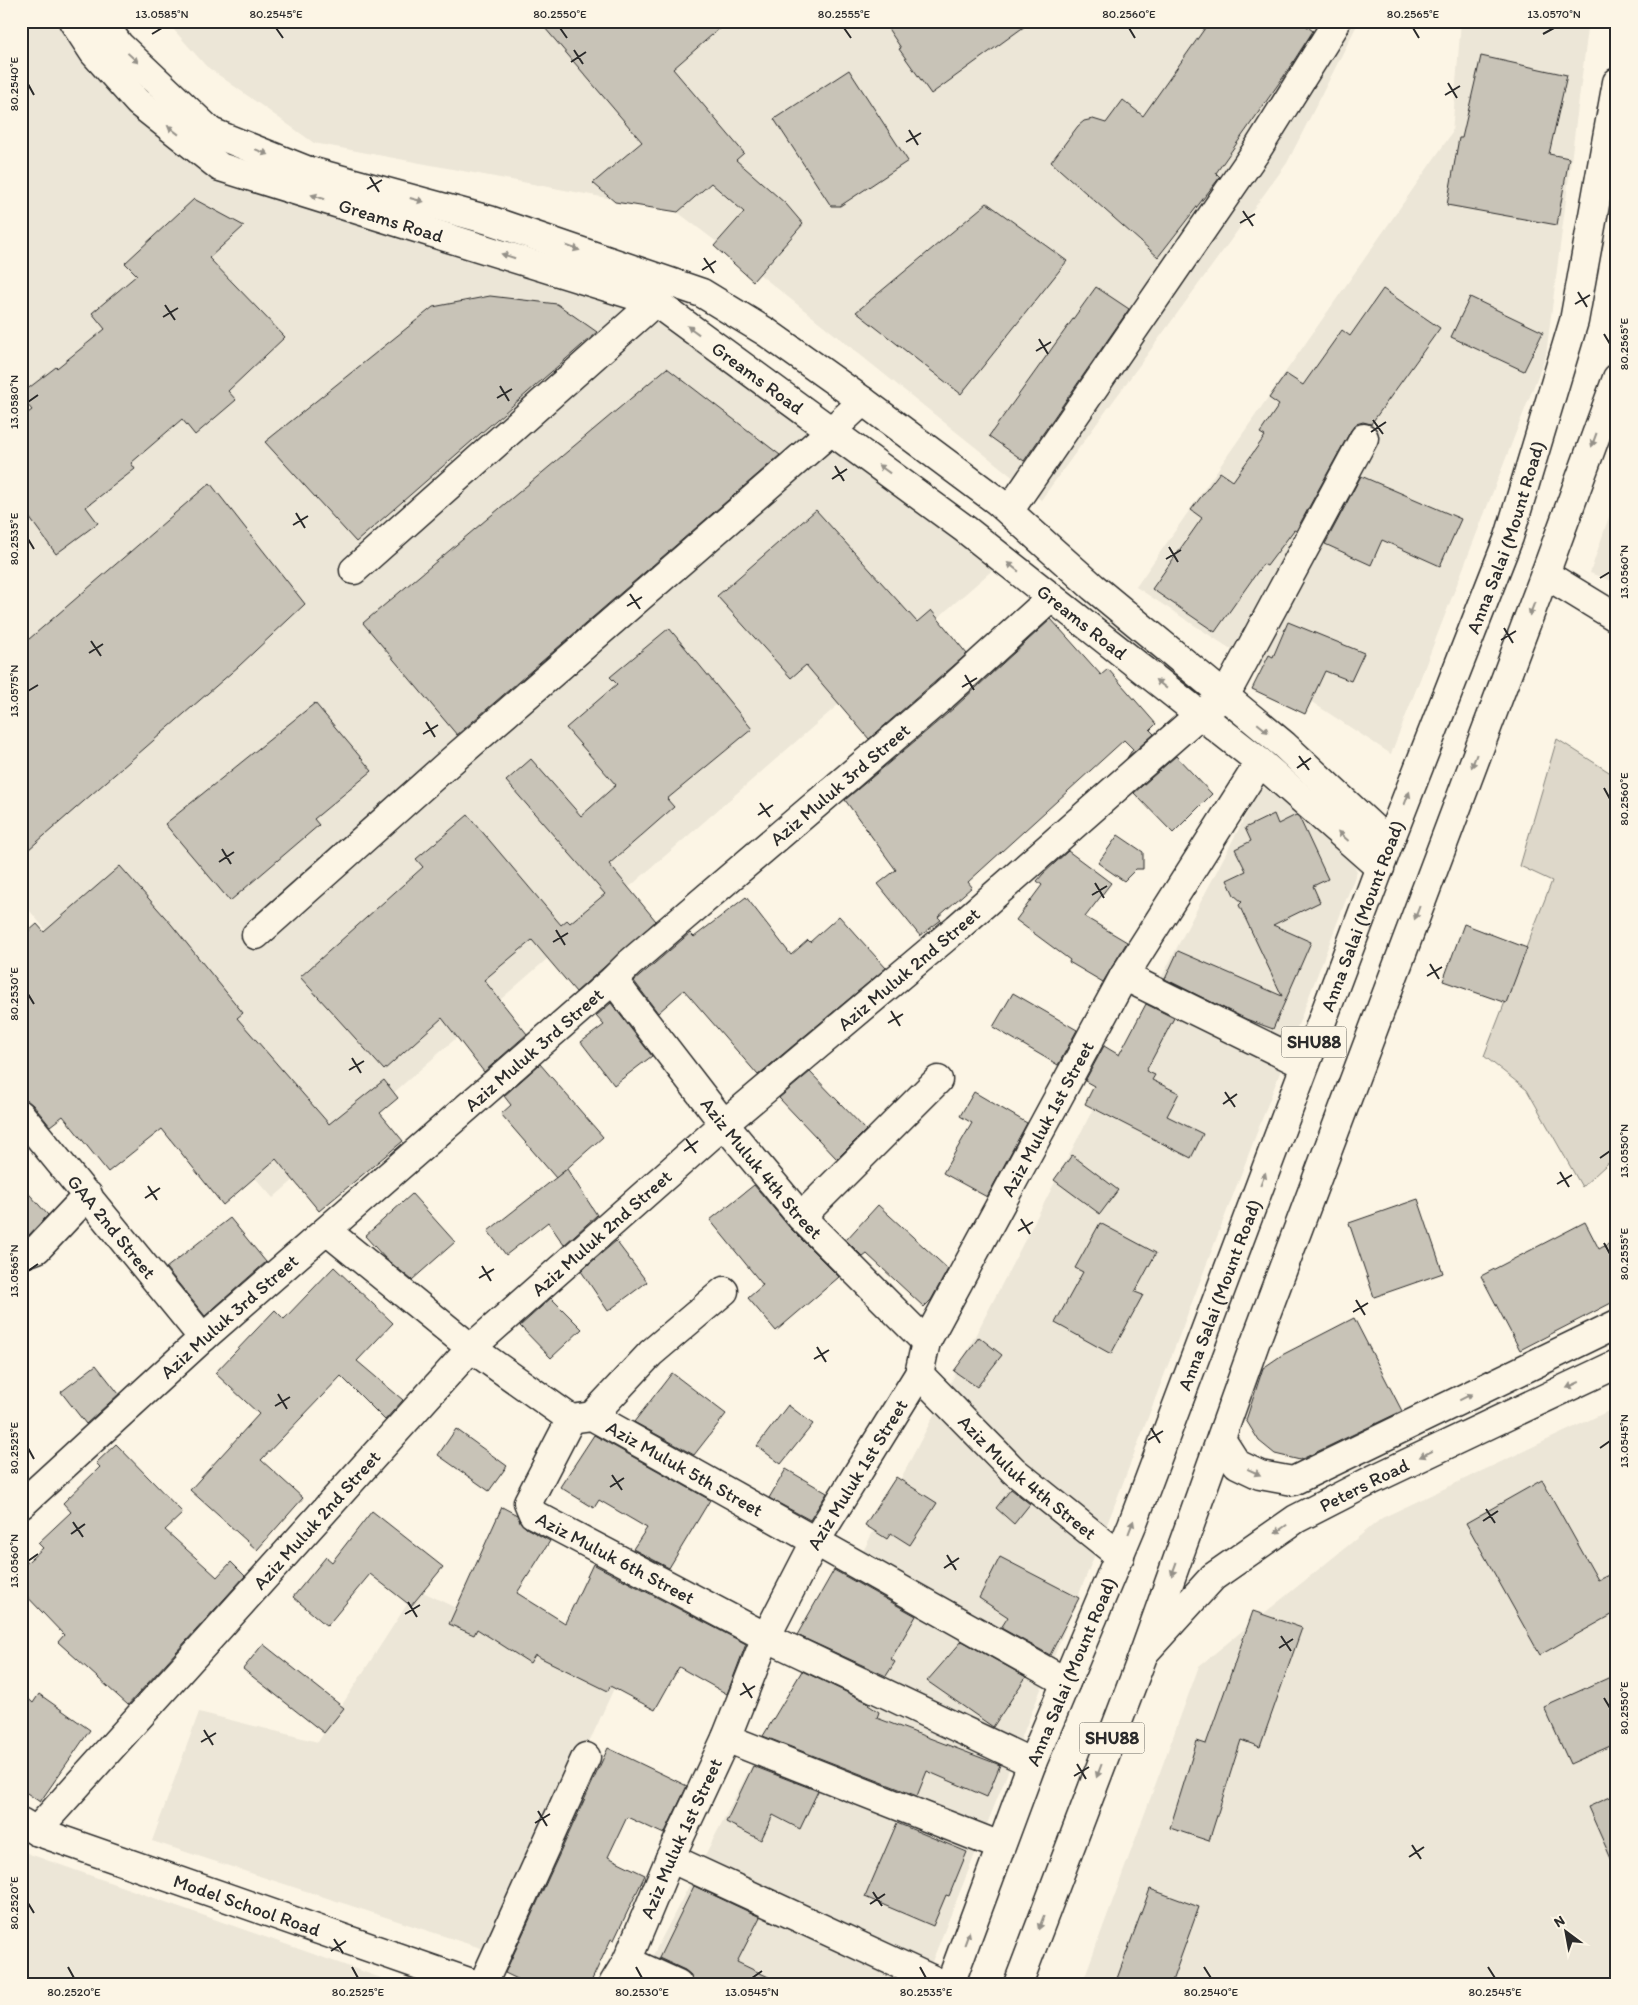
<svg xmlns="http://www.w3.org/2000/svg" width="1638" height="2005" font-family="Itim,sans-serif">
<rect width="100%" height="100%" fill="#fcf5e5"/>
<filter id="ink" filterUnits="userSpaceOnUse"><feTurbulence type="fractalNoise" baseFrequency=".02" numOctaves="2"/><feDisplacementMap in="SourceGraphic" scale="10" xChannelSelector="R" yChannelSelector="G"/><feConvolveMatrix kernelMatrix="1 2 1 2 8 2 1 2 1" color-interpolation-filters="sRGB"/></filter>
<g filter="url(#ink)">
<!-- built -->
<g fill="#ece6d7">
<polygon points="21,21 79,21 198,163 443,249 599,265 996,567 273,1198 171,1083 21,900"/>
<polygon points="166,21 1359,21 1287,163 1041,500 768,281 676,211 314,143 206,66"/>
<polygon points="1461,21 1589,21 1546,355 1391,754 1136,587 1452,133"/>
<polygon points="1617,493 1617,583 1590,573"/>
<polygon points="1261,786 1341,844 1357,871 1113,1509 923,1984 638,1984"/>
<polygon points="1617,1407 1617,1984 1082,1984 1199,1666 1382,1518"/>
<polygon points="417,1589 615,1686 493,1952 152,1841 199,1712 318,1742"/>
<polygon points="21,1851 398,1984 21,1984"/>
</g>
<!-- green -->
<polygon fill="#ded8ca" stroke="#84827a" points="1557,739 1617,777 1617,1155 1582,1187 1527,1090 1484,1056 1552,881 1520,866"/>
<!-- building -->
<g fill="#c8c3b7" stroke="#2b2b2b">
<polygon points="539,21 728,21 673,69 744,153 736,160 786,204 803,224 753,281 714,246 744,212 711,183 678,212 615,202 593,183 642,142"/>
<polygon points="883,21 1032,21 931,94 899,49 901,48"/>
<polygon points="1210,21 1300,21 1313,31 1284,76 1216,173 1220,177 1158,257 1051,162 1078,126 1084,121 1093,119 1106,123 1123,100 1143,116"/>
<polygon points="1481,56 1567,75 1549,154 1569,158 1557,225 1447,205 1459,138 1462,138"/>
<polygon points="849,70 908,161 840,206 831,206 774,119"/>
<polygon points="194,199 244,226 209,258 285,337 228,391 236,400 195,435 182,419 131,463 135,469 86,507 98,523 56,554 21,506 21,418 32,410 21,397 21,394 56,367 57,368 105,329 92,313 137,275 125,263"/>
<polygon points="987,203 1067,261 961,394 856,312"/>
<polygon points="1096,287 1129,309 1024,461 989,436"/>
<polygon points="1383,289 1440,328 1371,424 1363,422 1356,424 1351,430 1296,531 1294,530 1267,566 1263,564 1215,632 1152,589 1202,518 1191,510 1220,472 1233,481 1265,436 1260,433 1279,405 1269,398 1286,374 1303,385 1342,330 1350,336"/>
<polygon points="490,296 557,304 597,332 356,542 265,442 433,307"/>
<polygon points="1470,297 1543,332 1524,371 1451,337"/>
<polygon points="667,368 780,455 457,735 363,623"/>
<polygon points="1361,476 1461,519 1440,566 1382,540 1371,565 1325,544"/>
<polygon points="210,483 305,604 239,666 21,856 21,646"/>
<polygon points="816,510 917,622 931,610 967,654 869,739 806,665 791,678 717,596"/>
<polygon points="1051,619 1101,675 1108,669 1156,724 1150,730 1154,734 1127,758 1133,749 1124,740 968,882 972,887 938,917 941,920 920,936 878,884 896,870 845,800 954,708"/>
<polygon points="1288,622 1364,653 1351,681 1325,671 1305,714 1252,689 1269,655 1273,657"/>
<polygon points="669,628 752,729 667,799 674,807 609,864 656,921 576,992 532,940 484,980 527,1034 484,1072 442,1018 384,1070 300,977 423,867 416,859 468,815 561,925 567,920 570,923 605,894 506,781 531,759 581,816 616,785 566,728 617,684 610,677"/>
<polygon points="315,703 372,771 314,819 319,825 230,901 165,824"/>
<polygon points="1176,756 1212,794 1173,833 1134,793"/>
<polygon points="1274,814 1278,824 1296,815 1299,817 1328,879 1313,886 1320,902 1273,925 1311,942 1273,1029 1246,1019 1165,979 1178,951 1282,996 1239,905 1242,902 1234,895 1227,880 1246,871 1235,849 1251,841 1245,828"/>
<polygon points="1118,835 1143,852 1143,869 1136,869 1124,881 1098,863"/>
<polygon points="1068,851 1111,883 1085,917 1127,942 1103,982 1069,962 1070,960 1016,920 1042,885 1037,881 1043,874"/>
<polygon points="120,866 171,924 243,1013 237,1018 329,1124 384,1080 398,1098 380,1113 403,1141 319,1211 276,1159 223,1205 162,1129 108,1172 63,1116 50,1126 33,1105 21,1095 21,938 37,924 44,932"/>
<polygon points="746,897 791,955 808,940 810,942 839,916 886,968 758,1075 684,990 658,1013 634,981 690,933 694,937"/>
<polygon points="1464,924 1527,948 1506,1003 1443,981"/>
<polygon points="1013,993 1077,1030 1058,1065 993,1027"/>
<polygon points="611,1003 652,1056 614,1085 581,1042 604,1025 596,1016"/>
<polygon points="1146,1004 1174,1018 1146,1071 1155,1075 1152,1080 1179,1093 1167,1116 1203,1134 1191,1158 1085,1104 1094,1086 1085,1081 1104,1046 1119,1055"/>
<polygon points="540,1064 603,1137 556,1178 501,1114 511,1105 504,1096"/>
<polygon points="810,1072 866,1130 837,1159 779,1098"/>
<polygon points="974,1092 1027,1123 987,1197 943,1173 972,1123 960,1116"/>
<polygon points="1072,1155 1118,1190 1100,1214 1054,1180"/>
<polygon points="567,1169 597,1215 564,1245 548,1222 506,1255 488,1231"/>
<polygon points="21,1185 48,1215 28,1236 21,1238"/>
<polygon points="754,1185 790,1228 839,1277 776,1331 748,1298 763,1285 710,1220"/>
<polygon points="412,1194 455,1242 412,1280 385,1258 365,1236"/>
<polygon points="1418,1199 1443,1273 1374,1297 1349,1223"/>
<polygon points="878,1205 948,1269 931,1300 924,1307 867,1254 863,1257 846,1240"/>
<polygon points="230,1218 266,1262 205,1316 166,1268"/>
<polygon points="1585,1222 1599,1249 1617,1239 1617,1300 1520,1350 1481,1276"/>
<polygon points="1100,1223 1156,1253 1135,1292 1143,1295 1111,1354 1055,1323 1083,1272 1075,1268"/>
<polygon points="616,1241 647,1282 608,1311 581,1271"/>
<polygon points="334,1267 393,1323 357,1361 403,1400 385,1420 341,1376 261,1460 303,1498 257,1550 190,1490 259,1414 215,1373 275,1310 284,1319"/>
<polygon points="551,1298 582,1329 551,1358 520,1326"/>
<polygon points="1354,1318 1402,1411 1300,1460 1275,1454 1259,1441 1246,1420 1263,1368 1282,1355"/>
<polygon points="979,1337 1002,1355 977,1387 954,1371"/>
<polygon points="96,1365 119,1394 86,1424 61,1392"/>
<polygon points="672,1373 726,1414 694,1455 634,1422"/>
<polygon points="788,1405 813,1424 781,1464 757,1446"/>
<polygon points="456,1429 507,1466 489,1491 438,1455"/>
<polygon points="594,1435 710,1500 669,1568 633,1549 647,1528 599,1500 594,1508 560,1487"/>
<polygon points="116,1444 183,1513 165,1530 217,1577 231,1562 245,1576 128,1705 58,1642 64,1635 21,1590 21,1568 43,1548 38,1543 71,1512 63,1503 100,1467 96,1463"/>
<polygon points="786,1469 827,1493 810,1520 769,1498"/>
<polygon points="896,1477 937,1503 910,1545 891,1533 887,1539 865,1525"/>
<polygon points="1542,1480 1598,1580 1617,1571 1617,1612 1540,1655 1466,1523"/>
<polygon points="1011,1489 1030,1504 1014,1524 996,1508"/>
<polygon points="502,1507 517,1515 526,1528 550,1541 517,1593 565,1623 593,1564 746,1644 727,1694 679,1667 655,1710 610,1686 608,1691 535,1655 530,1663 477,1629 474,1635 449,1624"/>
<polygon points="372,1511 443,1567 411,1606 370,1574 327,1626 293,1597 326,1557 332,1562"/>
<polygon points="1000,1557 1079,1598 1050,1655 1001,1628 1008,1617 979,1598"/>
<polygon points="834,1570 916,1616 891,1659 895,1662 886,1676 797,1635"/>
<polygon points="1253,1611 1302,1628 1260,1747 1241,1740 1209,1841 1170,1828 1197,1741 1206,1744"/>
<polygon points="962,1641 1026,1677 993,1727 927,1681"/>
<polygon points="263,1644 344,1708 324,1733 243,1669"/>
<polygon points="802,1671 869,1703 868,1705 879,1712 877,1718 1000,1765 987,1797 927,1771 917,1796 763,1736"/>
<polygon points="1617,1674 1617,1743 1570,1764 1544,1707"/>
<polygon points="21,1692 33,1703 39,1694 90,1730 40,1802 21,1789"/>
<polygon points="608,1748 687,1786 664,1834 627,1817 608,1857 645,1875 614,1940 611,1939 590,1984 528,1984 505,1973"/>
<polygon points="753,1766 818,1791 800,1829 773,1815 761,1840 726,1822"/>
<polygon points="1617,1794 1617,1872 1588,1807"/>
<polygon points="897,1823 967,1852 949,1896 946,1895 933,1926 865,1897"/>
<polygon points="694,1886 760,1917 737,1962 783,1984 693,1984 691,1975 685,1970 659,1958"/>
<polygon points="1150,1889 1199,1907 1171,1984 1115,1984"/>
</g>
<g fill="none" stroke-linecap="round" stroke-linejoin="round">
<!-- street casing -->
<g stroke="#2b2b2b" stroke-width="31">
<g id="street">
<polyline points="1009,511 1255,153 1335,25"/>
<polyline points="354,570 655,302"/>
<polyline points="1545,574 1617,618"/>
<polyline points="256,935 449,763 831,431 863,401"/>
<polyline points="1124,976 1305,1065"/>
<path id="s1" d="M613,980L724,1124L801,1217L926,1342"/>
<path id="s2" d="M21,1115L203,1338"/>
<polyline points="801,1217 938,1080"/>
<path id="s3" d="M327,1231L471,1348L571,1419L592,1416L1066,1682"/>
<polyline points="21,1255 37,1249 88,1195"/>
<path id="s4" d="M919,1374L1014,1471L1120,1556"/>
<polyline points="592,1416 651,1353 724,1291"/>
<path id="s5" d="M571,1419L528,1502L533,1514L766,1637L1032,1763"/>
<path id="s6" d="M21,1505L203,1338L613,980L630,963L943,696L1051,598"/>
<polyline points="726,1738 1000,1846"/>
<path id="s7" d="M36,1831L471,1348L724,1124L957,928L1199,715L1225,696L1364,438"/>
<polyline points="670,1858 942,1984"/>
<polyline points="627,1961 678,1984"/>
<polyline points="483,1984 586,1757"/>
<path id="s8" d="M613,1984L627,1961L670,1858L726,1738L766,1637L815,1542L919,1374L926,1342L1124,976L1260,762"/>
</g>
</g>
<!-- secondary casing -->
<g stroke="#2b2b2b" stroke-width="31">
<g id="secondary">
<path id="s9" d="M73,21L94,53L138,102L220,167L655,302L965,529L1260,762L1380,868"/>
<polyline points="102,21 119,45 211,132 306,170 489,220 702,293 766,332 863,401 997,501 1093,587 1284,745 1389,843"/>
<polyline points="1221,1439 1237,1464 1260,1475 1293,1481 1617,1324"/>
<path id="s10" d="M1144,1653L1213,1577L1296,1519L1374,1479L1617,1364"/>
<path id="s11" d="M21,1822L36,1831L474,1984"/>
</g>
</g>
<!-- primary casing -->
<g stroke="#2b2b2b" stroke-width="31">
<g id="primary">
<path id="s12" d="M950,1984L1032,1763L1132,1525L1389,843L1509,537L1574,321L1617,82"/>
<polyline points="1018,1984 1144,1653 1255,1343 1545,574 1617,378"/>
</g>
</g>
<!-- street -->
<use href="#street" stroke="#fcf5e5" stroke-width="28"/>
<!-- secondary -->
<use href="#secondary" stroke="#fcf5e5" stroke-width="28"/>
<!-- primary -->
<use href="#primary" stroke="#fcf5e5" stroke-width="28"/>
</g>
<!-- one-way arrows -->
<defs><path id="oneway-solid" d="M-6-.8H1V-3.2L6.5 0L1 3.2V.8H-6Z" transform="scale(1.25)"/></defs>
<g fill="#949088">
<use href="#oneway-solid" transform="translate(133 58) rotate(43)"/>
<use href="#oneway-solid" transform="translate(173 130) rotate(-142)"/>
<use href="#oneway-solid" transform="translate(262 152) rotate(22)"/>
<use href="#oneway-solid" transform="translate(318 197) rotate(-163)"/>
<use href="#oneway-solid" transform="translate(417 200) rotate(15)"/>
<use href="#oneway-solid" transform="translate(573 248) rotate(19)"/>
<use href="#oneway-solid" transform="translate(508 256) rotate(-162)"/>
<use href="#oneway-solid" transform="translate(693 330) rotate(-144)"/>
<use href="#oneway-solid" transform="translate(1594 440) rotate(110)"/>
<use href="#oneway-solid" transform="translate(884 469) rotate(-144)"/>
<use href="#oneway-solid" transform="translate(1013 567) rotate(-142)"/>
<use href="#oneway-solid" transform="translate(1532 609) rotate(111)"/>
<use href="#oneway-solid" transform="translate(1161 684) rotate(-142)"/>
<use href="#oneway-solid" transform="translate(1263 728) rotate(40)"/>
<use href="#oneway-solid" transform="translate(1474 761) rotate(111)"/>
<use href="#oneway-solid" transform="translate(1407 798) rotate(-69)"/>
<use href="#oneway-solid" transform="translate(1343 836) rotate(-138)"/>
<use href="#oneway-solid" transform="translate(1417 913) rotate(111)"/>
<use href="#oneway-solid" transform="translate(1263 1179) rotate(-69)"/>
<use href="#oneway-solid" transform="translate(1573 1385) rotate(155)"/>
<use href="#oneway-solid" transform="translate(1466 1397) rotate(-26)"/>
<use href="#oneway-solid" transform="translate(1426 1454) rotate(155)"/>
<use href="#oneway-solid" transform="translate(1254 1472) rotate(25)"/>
<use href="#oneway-solid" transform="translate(1131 1527) rotate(-69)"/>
<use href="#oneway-solid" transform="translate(1281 1529) rotate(145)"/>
<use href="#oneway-solid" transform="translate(1174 1569) rotate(110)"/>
<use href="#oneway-solid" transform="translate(1099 1771) rotate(111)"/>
<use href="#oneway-solid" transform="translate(1041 1923) rotate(111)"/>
<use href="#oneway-solid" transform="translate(967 1938) rotate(-70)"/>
</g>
</g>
<!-- ticks -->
<path fill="none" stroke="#2b2b2b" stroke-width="2" d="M276,28L283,38M560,28L567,38M844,28L851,38M1129,28L1135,38M1413,28L1419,38M152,34L162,28M1543,34L1554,28M574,50L583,64M571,62L586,52M1448,83L1457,98M28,84L34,95M1445,95L1460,86M909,130L918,145M906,142L921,133M370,177L379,192M367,189L382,180M1243,211L1253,226M1240,223L1255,214M704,258L714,273M702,270L716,261M1578,292L1587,307M1575,304L1590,295M165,305L175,320M163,317L178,308M1604,334L1610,344M1039,339L1048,354M1036,351L1051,342M500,386L509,401M497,398L512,389M28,402L38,395M1373,420L1383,434M1371,432L1386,422M835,466L844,481M832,479L847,469M296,513L305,528M293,525L308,516M28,539L34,549M1169,547L1178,562M1166,559L1181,550M1600,578L1610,572M630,594L640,609M627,606L642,597M1504,628L1513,643M1501,640L1516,631M91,641L101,656M89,653L103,644M965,675L974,690M962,687L977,678M28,691L38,685M426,722L435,737M423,734L438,725M1299,756L1309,770M1297,768L1311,758M1604,788L1610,799M760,803L770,817M758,815L773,805M222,849L231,864M219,862L234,852M1095,883L1104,898M1092,895L1107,886M556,930L565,945M553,942L568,933M1430,964L1439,979M1427,976L1442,967M28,994L34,1004M891,1011L900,1026M888,1023L903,1014M352,1058L361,1073M349,1070L364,1061M1225,1092L1235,1107M1223,1104L1237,1094M686,1139L696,1153M684,1151L698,1141M1600,1158L1610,1151M1560,1172L1569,1187M1557,1184L1572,1175M148,1186L157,1200M145,1198L160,1188M1021,1219L1030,1234M1018,1231L1033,1222M1604,1243L1610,1254M482,1266L491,1281M28,1271L38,1264M479,1278L494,1269M1356,1300L1365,1315M1353,1312L1368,1303M817,1347L826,1362M814,1359L829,1350M278,1394L287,1409M275,1406L290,1397M1151,1428L1160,1443M1148,1440L1163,1431M28,1448L34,1459M1600,1448L1610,1441M612,1475L622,1490M610,1487L624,1478M1486,1509L1495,1523M1483,1521L1498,1511M73,1522L83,1537M71,1534L85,1524M947,1555L956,1570M28,1561L38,1554M944,1568L959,1558M408,1602L417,1617M405,1614L420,1605M1281,1636L1291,1651M1279,1648L1293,1639M743,1683L752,1698M740,1695L755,1686M1604,1698L1610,1708M204,1730L213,1745M201,1742L216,1733M1077,1764L1086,1779M1074,1776L1089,1767M538,1811L547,1826M535,1823L550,1814M1412,1845L1421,1859M1409,1857L1424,1847M873,1892L882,1906M28,1903L34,1913M870,1904L885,1894M334,1939L343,1953M331,1951L346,1941M68,1967L74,1978M352,1967L358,1978M636,1967L642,1978M920,1967L926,1978M1204,1967L1211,1978M1488,1967L1495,1978M752,1978L762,1971"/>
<g text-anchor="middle" stroke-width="4.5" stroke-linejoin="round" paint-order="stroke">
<!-- shield labels -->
<g fill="#fcf5e5" stroke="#6a6863" stroke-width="1">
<rect x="1281.5" y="1026.5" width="65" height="31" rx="4"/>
<rect x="1079.5" y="1722.5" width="65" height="31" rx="4"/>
</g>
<g font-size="18" font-weight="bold" fill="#2b2b2b">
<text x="1314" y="1048">SHU88</text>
<text x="1112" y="1744">SHU88</text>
</g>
<!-- street labels -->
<g font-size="19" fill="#2b2b2b" stroke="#fcf5e5">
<text dy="7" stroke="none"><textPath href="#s9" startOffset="388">Greams Road</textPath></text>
<text dy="7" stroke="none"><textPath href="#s9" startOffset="792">Greams Road</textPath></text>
<text dy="7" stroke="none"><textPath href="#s12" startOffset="1550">Anna Salai (Mount Road)</textPath></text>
<text dy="7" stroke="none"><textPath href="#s9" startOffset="1198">Greams Road</textPath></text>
<text dy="7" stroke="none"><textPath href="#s6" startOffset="1091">Aziz Muluk 3rd Street</textPath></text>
<text dy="7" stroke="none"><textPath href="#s12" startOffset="1145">Anna Salai (Mount Road)</textPath></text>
<text dy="7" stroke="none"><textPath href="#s7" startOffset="1229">Aziz Muluk 2nd Street</textPath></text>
<text dy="7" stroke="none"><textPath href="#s6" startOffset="686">Aziz Muluk 3rd Street</textPath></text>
<text dy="7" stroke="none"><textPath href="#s8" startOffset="971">Aziz Muluk 1st Street</textPath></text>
<text dy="7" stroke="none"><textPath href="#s1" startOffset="240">Aziz Muluk 4th Street</textPath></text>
<text dy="7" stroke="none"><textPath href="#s2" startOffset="144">GAA 2nd Street</textPath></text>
<text dy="7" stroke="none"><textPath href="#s7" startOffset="824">Aziz Muluk 2nd Street</textPath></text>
<text dy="7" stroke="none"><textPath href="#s12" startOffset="740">Anna Salai (Mount Road)</textPath></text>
<text dy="7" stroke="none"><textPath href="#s6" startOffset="281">Aziz Muluk 3rd Street</textPath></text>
<text dy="7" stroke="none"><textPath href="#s3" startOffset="436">Aziz Muluk 5th Street</textPath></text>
<text dy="7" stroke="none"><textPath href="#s8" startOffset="566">Aziz Muluk 1st Street</textPath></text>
<text dy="7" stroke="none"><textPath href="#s4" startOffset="150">Aziz Muluk 4th Street</textPath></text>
<text dy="7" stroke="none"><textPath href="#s10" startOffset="280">Peters Road</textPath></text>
<text dy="7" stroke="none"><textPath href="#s7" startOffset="419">Aziz Muluk 2nd Street</textPath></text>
<text dy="7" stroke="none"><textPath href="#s5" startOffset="200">Aziz Muluk 6th Street</textPath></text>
<text dy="7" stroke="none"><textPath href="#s12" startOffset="335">Anna Salai (Mount Road)</textPath></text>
<text dy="7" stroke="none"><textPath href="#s8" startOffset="161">Aziz Muluk 1st Street</textPath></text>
<text dy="7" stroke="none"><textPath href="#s11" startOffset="241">Model School Road</textPath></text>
</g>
</g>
<!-- margin -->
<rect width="1638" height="2005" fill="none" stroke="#fcf5e5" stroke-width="55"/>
<!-- north arrow -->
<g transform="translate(1566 1932) rotate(328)" stroke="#fcf5e5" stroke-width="4" paint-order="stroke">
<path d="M0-4L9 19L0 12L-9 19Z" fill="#2b2b2b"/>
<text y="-8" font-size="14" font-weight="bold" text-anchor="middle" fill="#2b2b2b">N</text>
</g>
<rect x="28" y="28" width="1582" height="1950" fill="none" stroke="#2b2b2b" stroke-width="2"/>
<g font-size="12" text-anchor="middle" fill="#2b2b2b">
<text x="162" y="18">13.0585°N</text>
<text x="276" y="18">80.2545°E</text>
<text x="560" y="18">80.2550°E</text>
<text x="844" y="18">80.2555°E</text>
<text x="1129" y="18">80.2560°E</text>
<text x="1413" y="18">80.2565°E</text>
<text x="1554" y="18">13.0570°N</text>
<text transform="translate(14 84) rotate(-90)" y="4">80.2540°E</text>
<text transform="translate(1624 344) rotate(-90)" y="4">80.2565°E</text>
<text transform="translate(14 402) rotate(-90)" y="4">13.0580°N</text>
<text transform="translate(14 539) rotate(-90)" y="4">80.2535°E</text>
<text transform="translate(1624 572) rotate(-90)" y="4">13.0560°N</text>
<text transform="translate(14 691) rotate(-90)" y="4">13.0575°N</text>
<text transform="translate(1624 799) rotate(-90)" y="4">80.2560°E</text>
<text transform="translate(14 994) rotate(-90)" y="4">80.2530°E</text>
<text transform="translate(1624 1151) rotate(-90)" y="4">13.0550°N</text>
<text transform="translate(1624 1254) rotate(-90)" y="4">80.2555°E</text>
<text transform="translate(14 1271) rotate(-90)" y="4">13.0565°N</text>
<text transform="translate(1624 1441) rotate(-90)" y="4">13.0545°N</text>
<text transform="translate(14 1448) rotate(-90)" y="4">80.2525°E</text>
<text transform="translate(14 1561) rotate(-90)" y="4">13.0560°N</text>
<text transform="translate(1624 1708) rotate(-90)" y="4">80.2550°E</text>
<text transform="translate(14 1903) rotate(-90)" y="4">80.2520°E</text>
<text x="74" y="1996">80.2520°E</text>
<text x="358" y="1996">80.2525°E</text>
<text x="642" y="1996">80.2530°E</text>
<text x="752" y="1996">13.0545°N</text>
<text x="926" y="1996">80.2535°E</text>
<text x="1211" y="1996">80.2540°E</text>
<text x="1495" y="1996">80.2545°E</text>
</g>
</svg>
